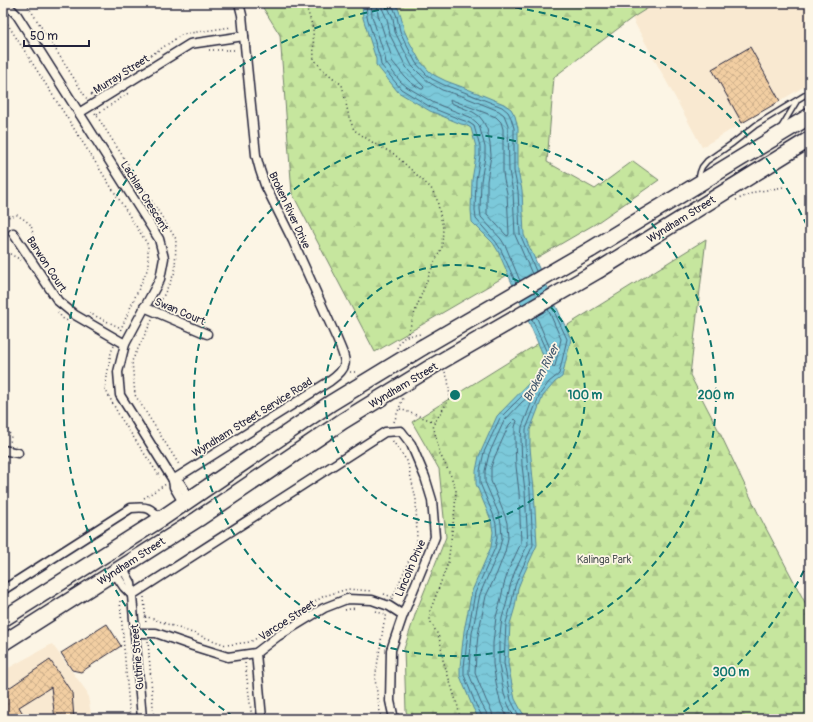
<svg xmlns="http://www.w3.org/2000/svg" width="813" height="722" font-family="Pangolin,sans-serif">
<defs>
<pattern id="forest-firs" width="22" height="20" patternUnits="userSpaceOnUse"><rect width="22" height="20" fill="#c6e69e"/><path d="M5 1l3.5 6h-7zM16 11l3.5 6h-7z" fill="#aac589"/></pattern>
<pattern id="water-waves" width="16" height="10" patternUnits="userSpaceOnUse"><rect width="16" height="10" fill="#7bc9da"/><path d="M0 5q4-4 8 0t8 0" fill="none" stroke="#6aacbc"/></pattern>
<pattern id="building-cross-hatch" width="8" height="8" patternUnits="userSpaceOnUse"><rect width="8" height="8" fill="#f2cea2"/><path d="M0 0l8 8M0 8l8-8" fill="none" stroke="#cfb18c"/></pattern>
</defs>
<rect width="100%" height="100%" fill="#fcf5e5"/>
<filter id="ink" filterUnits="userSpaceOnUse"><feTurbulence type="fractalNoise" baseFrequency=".025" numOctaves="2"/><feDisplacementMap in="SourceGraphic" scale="8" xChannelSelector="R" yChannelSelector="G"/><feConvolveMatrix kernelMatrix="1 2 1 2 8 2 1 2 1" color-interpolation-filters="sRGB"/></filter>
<g filter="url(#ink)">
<!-- built -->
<g fill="#f9e9d1">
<polygon points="656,3 810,3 810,83 702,147 632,18"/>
<polygon points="52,644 87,692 92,719 3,719 3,671"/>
</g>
<!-- forest -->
<g fill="url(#forest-firs)" stroke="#74846c">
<polygon points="260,3 656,3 632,18 554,77 547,162 595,189 633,161 659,180 595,224 375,352 292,193 280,35"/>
<polygon points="706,239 690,375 719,431 759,515 810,612 810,719 409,719 406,711 404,649 416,612 446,537 439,469 412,422"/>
</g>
<!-- water -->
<polygon fill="url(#water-waves)" stroke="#57869a" points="362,3 396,3 401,16 404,30 409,41 420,61 429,71 434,75 446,81 465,88 504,104 511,109 515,116 518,128 518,171 522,190 524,235 571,339 562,377 555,382 543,396 530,430 530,447 534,491 537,545 522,578 518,588 515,607 510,624 508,663 512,685 515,699 522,712 528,719 479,719 473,708 460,676 460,667 464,631 472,591 491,547 493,532 491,520 476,484 476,471 479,456 497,416 537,375 542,367 544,357 498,251 493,243 472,222 471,210 472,180 476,156 476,147 471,128 466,125 461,124 430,111 398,92 378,67 376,65 376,59 363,18"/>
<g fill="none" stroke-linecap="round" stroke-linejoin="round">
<!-- shore -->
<g stroke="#46657b" stroke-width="1">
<polyline points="366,3 367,17 380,58 381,65 401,89 432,108 462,120 468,122 474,126 480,147 480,156 476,180 475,210 476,219 496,242 501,250 516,283"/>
<polyline points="371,3 372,16 385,57 386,63 400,81 407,87 434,103 470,117 476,122 479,125 485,147 485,157 481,181 480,209 481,217 501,239 506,247 520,281"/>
<polyline points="377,3 378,15 391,55 392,61 405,77 410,82 421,89 423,89 424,87 423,86 408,70 404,63 390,35 387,19 382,8 382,3"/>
<polyline points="388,3 388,7 393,18 395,32 412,66 423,77 430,83 442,90 462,96 499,111 504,115 508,125 509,171 513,192 515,235 532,274"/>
<polyline points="393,3 393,6 397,17 400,31 405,42 416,63 426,74 432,79 444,85 464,92 502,107 508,112 511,118 514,128 514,171 518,191 520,234 536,271"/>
<polygon points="452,100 496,117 501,122 503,129 503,172 504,180 507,193 509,234 508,236 506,235 487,214 487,181 491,155 490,144 487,129 483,121 479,116 473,112 451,103 450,101"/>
<polyline points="536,316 552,353 553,357 552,365 553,367 554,367 555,366 561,339 548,309"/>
<polyline points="482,719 482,716 476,705 464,675 464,667 468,632 475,593 495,548 497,537 496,524 493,514 480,483 480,471 484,452 500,418 535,383 546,368 548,355 532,319"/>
<polyline points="487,719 487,714 481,703 469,674 469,667 472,633 480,594 499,550 502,538 501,523 498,512 485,482 485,471 489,454 504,421 522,402 532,394 534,396 522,427 521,439 522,465 525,491 528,544 515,571 510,586 506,605 502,618 499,643 499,665 504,694 507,702 515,719"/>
<polyline points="493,719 492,712 486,700 475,673 476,655 478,635 486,596 497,573 505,552 508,538 507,523 505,516 491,481 491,467 495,456 509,425 515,419 517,421 515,427 515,441 516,466 519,492 521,543 509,569 504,584 500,603 496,617 493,643 493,664 497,688 501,704 508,719"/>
<polyline points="522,719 518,714 511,700 508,685 504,663 506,623 511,606 515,586 520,573 533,545 530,491 526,448 526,429 540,394 549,382 559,374 567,339 552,307"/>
</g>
</g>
<!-- building -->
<g fill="url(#building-cross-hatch)" stroke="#22223b">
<polygon points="750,47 780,101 742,123 712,69"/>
<polygon points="107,624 121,646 81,672 72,670 61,653"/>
<polygon points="50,660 72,693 74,719 55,719 51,687 19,707 26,719 9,719 3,709 3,692"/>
</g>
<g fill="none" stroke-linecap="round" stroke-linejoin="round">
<!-- lane casing -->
<g stroke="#22223b" stroke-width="7">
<g id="lane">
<polyline points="782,126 797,101"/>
<polyline points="700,178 699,177 700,172 702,167 707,161 733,143 756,125 810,92"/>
</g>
</g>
<!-- street casing -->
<g stroke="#22223b" stroke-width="11">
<g id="street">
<polyline points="5,3 17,15 159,239 164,258 160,279 125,344 118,372 120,395 173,480 174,487 184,504"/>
<polyline points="79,113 190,44 244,36"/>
<polyline points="13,233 58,301 75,315 125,344"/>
<polyline points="144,307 207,334"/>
<polyline points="3,450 18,453"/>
<path d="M173,480L330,381C351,366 346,361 337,339L293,241L265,185L260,170L256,155L244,36L242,15L239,3"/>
<polyline points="173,480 180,483 191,500"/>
<polyline points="122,567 131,583 142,719"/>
<polyline points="114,572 124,587 132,595"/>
<path d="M3,590L131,508C148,506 150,508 161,519"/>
<polyline points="132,595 385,432 401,431 411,444 425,477 432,500 435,537 403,615 391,650 390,701 394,719"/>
<polyline points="135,633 156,633 193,646 228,657 256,653 278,636 324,608 347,599 372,600 389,606 403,615"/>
<polyline points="256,653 262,719"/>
</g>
</g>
<!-- highway casing -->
<g stroke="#22223b" stroke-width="18">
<g id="highway">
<polyline points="590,250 810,116"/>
<polyline points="599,270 810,139"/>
<polyline points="3,619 161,519 331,403 423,347"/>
<polyline points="3,643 198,519 343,421 433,366"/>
</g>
</g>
<!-- path -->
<g stroke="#22223b" stroke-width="1.5" stroke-dasharray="1 3" stroke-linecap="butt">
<polyline points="26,3 87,99"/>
<polyline points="305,3 313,28 314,59 322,69 342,85 349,117 354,130 375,144 394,154 431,188 437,200 443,228 442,247 431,270 416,309 407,336"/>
<polyline points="3,17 148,245 148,268 120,331"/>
<polyline points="209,50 234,50"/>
<polyline points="91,95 183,34 232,27"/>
<polyline points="95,113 176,239 175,272 159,305"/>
<polyline points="97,114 130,92"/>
<polyline points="736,200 755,192 784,187"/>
<polyline points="3,222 7,217 17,215 25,220 31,225 37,253"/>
<polyline points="3,250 21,260"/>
<polyline points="58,312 62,318 70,322"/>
<polyline points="89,313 121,328"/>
<polyline points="152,320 132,361 135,395 180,466"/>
<polyline points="114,346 111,352 105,389 120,417 160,477"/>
<polyline points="397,348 402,339 407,336 421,334"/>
<polyline points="350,372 358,372"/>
<polyline points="445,372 448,379 450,398 433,425 440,454 451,476 456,491 455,508 448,563 430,611 430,621 438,635 441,645 443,660 458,707 460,719"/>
<polyline points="400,409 435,422"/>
<polyline points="394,422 403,398"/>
<polyline points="3,423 11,436 10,443"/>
<polyline points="3,465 6,463 7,458"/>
<polyline points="144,498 166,484"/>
<polyline points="384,594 392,597"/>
<polyline points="144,597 146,625"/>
<polyline points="392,599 417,542 416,499 407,461 392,440"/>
<polyline points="120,601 130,719"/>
<polyline points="345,610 355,608"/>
<polyline points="376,611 385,615"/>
<polyline points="145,616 226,645 250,642 271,630"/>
<polyline points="285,621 324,596 348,589 372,591"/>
<polyline points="148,641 154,719"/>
<polyline points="245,663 252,719"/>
<polyline points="381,719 375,679 384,622 387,614"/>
</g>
<!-- lane -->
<use href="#lane" stroke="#fcf5e5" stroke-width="4"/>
<!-- street -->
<use href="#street" stroke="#fcf5e5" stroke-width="8"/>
<!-- highway -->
<use href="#highway" stroke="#fcf5e5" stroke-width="15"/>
<!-- highway-bridge casing -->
<g stroke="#22223b" stroke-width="18" stroke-linecap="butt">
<g id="highway-bridge">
<polyline points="423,347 590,250"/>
<polyline points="433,366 599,270"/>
</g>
</g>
<!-- highway-bridge -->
<use href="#highway-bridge" stroke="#fcf5e5" stroke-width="15"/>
</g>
</g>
<!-- distance rings -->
<g fill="none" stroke="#0f766e" stroke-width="2" stroke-dasharray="7 5">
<circle cx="455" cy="395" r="130"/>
<circle cx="455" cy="395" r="261"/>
<path d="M809 560A391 391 0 0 1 676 717M234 717A391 391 0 1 1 809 230"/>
</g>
<g text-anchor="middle" stroke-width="3.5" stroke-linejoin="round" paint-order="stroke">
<!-- street labels -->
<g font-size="11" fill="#22223b" stroke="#fcf5e5">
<text transform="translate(121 74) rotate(-32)" y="4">Murray Street</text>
<text transform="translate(145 196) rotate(58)" y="4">Lachlan Crescent</text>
<text transform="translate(290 210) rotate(65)" y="4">Broken River Drive</text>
<text transform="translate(681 219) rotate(-32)" y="4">Wyndham Street</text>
<text transform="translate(47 264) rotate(57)" y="4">Barwon Court</text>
<text transform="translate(180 311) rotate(23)" y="4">Swan Court</text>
<text transform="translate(403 385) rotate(-31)" y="4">Wyndham Street</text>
<text transform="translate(252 417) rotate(-32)" y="4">Wyndham Street Service Road</text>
<text transform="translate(131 561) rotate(-33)" y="4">Wyndham Street</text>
<text transform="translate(410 568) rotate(-67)" y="4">Lincoln Drive</text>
<text transform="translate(287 620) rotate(-33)" y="4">Varcoe Street</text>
<text transform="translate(137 657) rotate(-95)" y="4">Guthrie Street</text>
</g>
<!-- park labels -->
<g font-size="11" fill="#4b5354" stroke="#fcf5e5">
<text x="604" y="563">Kalinga Park</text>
</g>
<!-- water labels -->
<g font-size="12" font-style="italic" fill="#3d546b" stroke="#fcf5e5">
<text transform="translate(541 373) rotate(-62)" y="4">Broken River</text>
</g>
</g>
<circle cx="455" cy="395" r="6" fill="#0f766e" stroke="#fcf5e5" stroke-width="2"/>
<g font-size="12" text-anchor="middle" font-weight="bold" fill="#0f766e" stroke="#fcf5e5" stroke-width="3.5" stroke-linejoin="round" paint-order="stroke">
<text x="585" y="399">100 m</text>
<text x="716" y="399">200 m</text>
<text x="731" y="676">300 m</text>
</g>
<!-- margin -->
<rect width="813" height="722" fill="none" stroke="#fcf5e5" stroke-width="16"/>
<rect x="8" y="8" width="797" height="706" fill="none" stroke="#22223b" stroke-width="1.5" filter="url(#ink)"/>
<!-- scale -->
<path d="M24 40v6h65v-6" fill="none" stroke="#22223b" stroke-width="2"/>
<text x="30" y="40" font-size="12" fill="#22223b" stroke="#fcf5e5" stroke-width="3" paint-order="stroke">50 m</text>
</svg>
